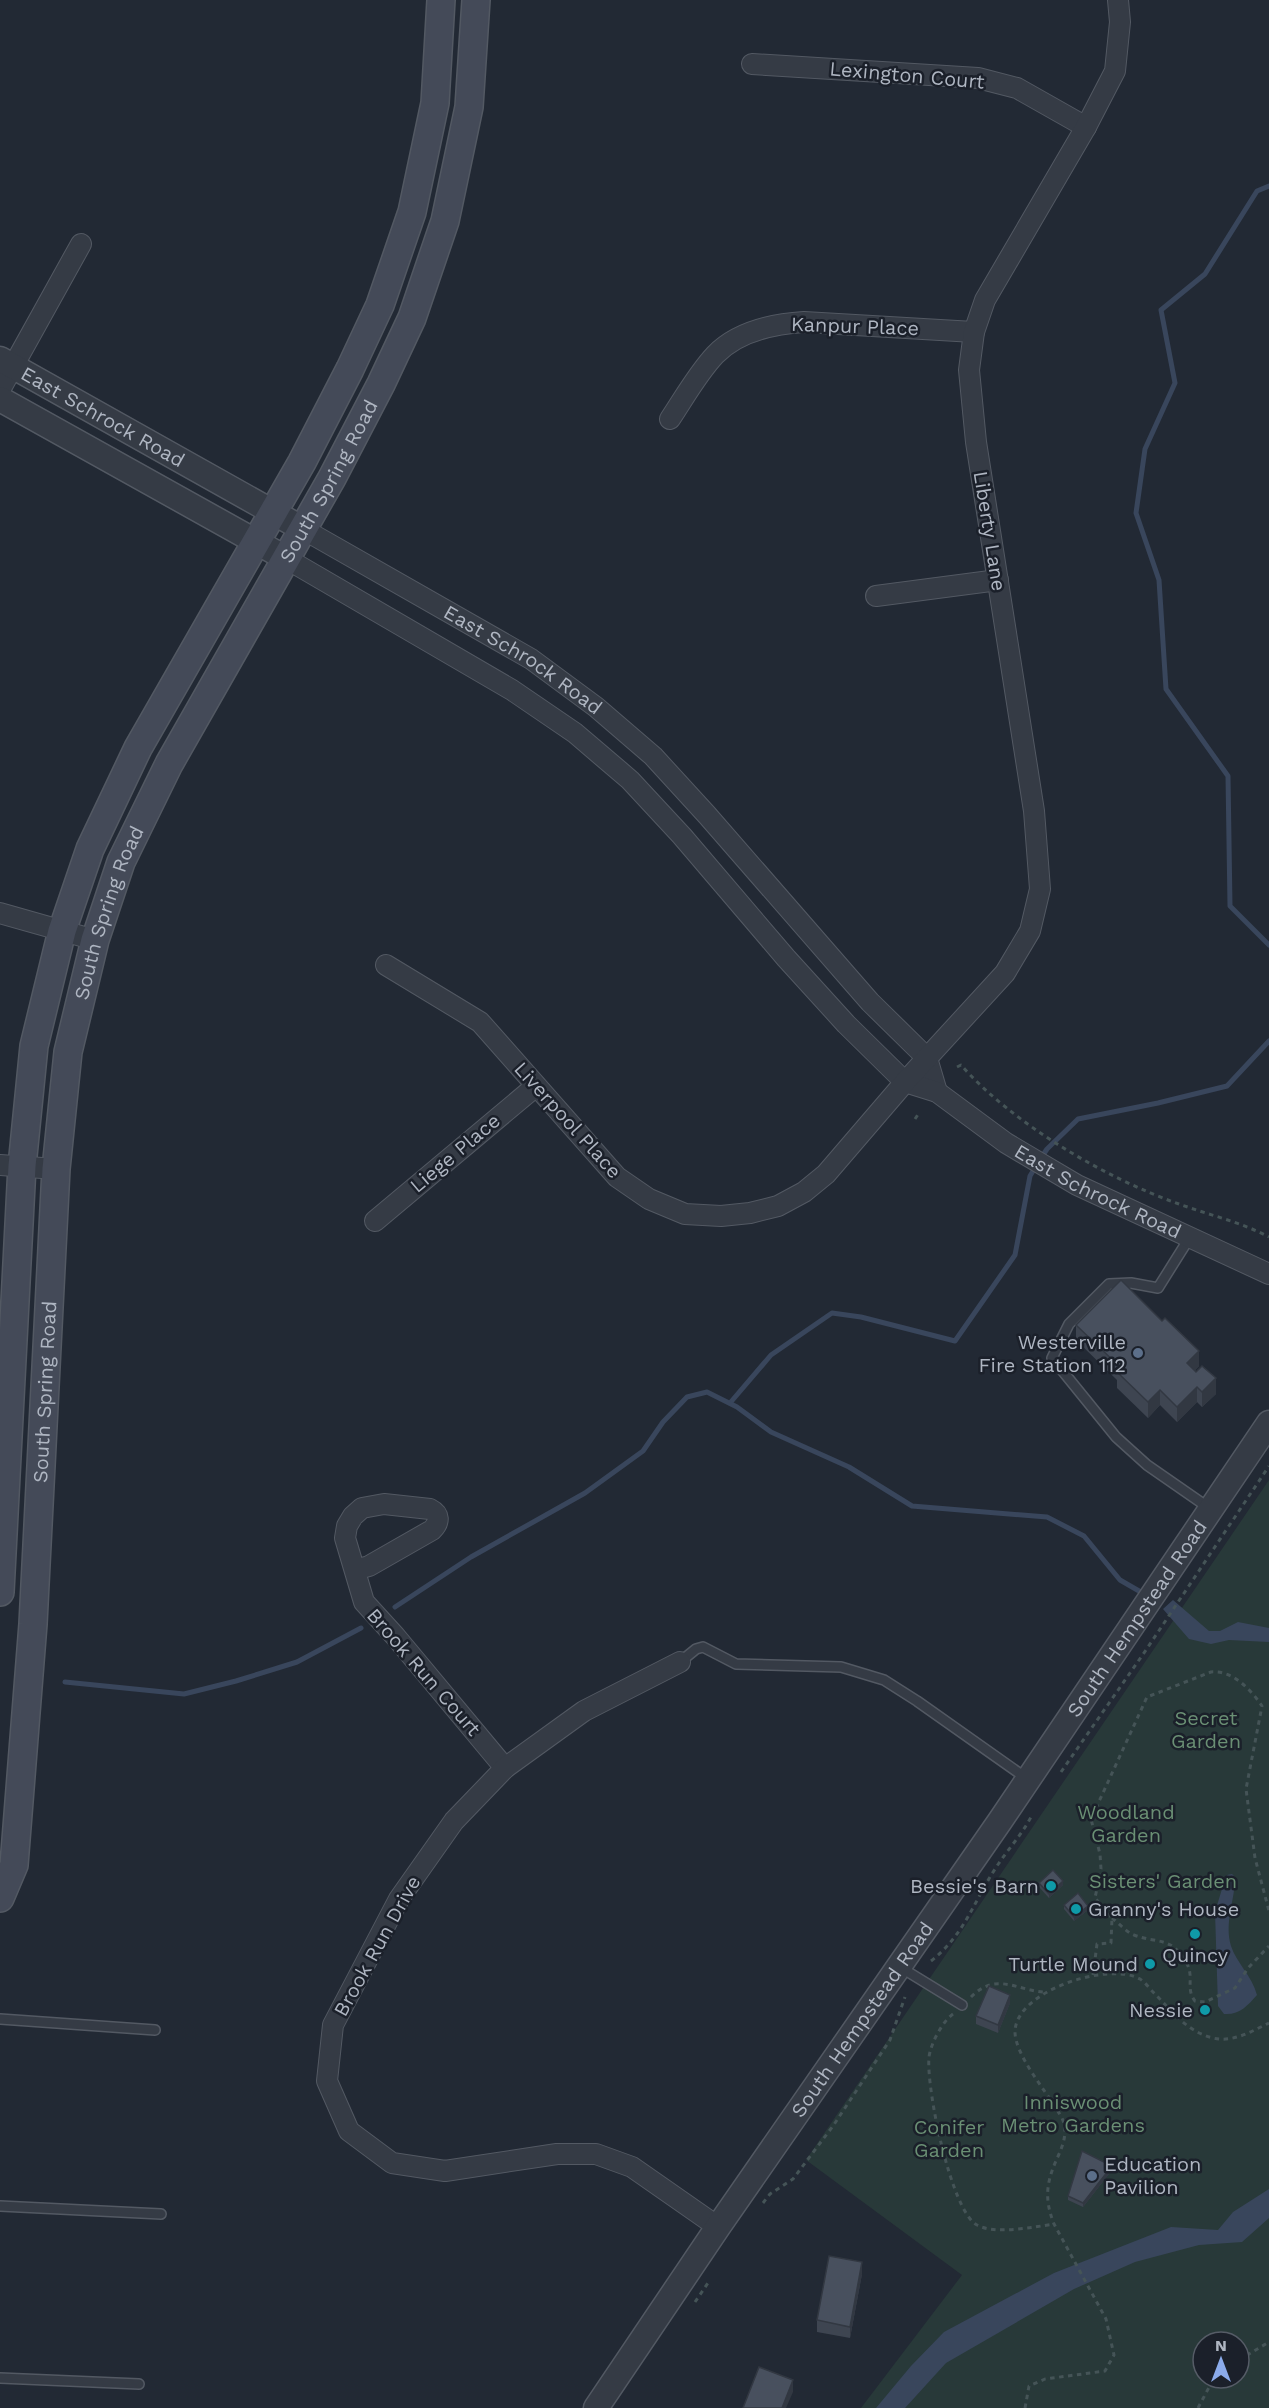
<svg xmlns="http://www.w3.org/2000/svg" width="1269" height="2408" font-family="'Work Sans',sans-serif">
<rect width="100%" height="100%" fill="#222934"/>
<!-- green -->
<path fill="#283939" fill-rule="evenodd" d="M1269,1480V2408H861L962,2275L806,2160ZM1203,2342H1239V2378H1203Z"/>
<!-- water -->
<g fill="#39465c">
<polygon points="1173,1600 1209,1631 1220,1631 1238,1622 1269,1628 1269,1642 1229,1640 1211,1644 1189,1639 1163,1609"/>
<path d="M1232,1874L1235,1877C1235,1901 1224,1922 1231,1946C1236,1962 1252,1976 1257,1995C1247,2006 1240,2015 1224,2014L1218,2006L1215,1912L1225,1879L1227,1875Z"/>
<polygon points="1269,2189 1269,2218 1242,2242 1199,2245 1135,2262 1074,2289 946,2363 905,2408 876,2408 911,2366 944,2332 1054,2273 1171,2227 1218,2230 1233,2212"/>
</g>
<g fill="none" stroke-linecap="round" stroke-linejoin="round">
<!-- stream -->
<g stroke="#39465c" stroke-width="5">
<polyline points="1269,186 1257,191 1205,274 1161,310 1175,383 1145,449 1136,513 1159,580 1166,689 1228,776 1230,906 1269,945"/>
<polyline points="1041,1158 1047,1149 1078,1119 1158,1103 1227,1086 1269,1041"/>
<polyline points="730,1403 771,1355 832,1313 861,1317 955,1341 1015,1255 1030,1176 1036,1166"/>
<polyline points="395,1607 471,1557 585,1493 643,1451 663,1422 687,1397 707,1392 737,1407 771,1432 849,1467 912,1506 1047,1517 1084,1536 1120,1580 1146,1595"/>
<polyline points="65,1682 184,1694 236,1681 297,1662 361,1628"/>
</g>
<!-- service casing -->
<g stroke="#535963" stroke-width="12">
<g id="service">
<polyline points="1190,1237 1158,1288 1131,1283 1109,1284 1069,1324 1052,1358 1116,1437 1147,1465 1209,1508"/>
<polyline points="680,1662 696,1649 703,1647 736,1664 841,1667 884,1680 917,1701 1026,1778"/>
<polyline points="900,1967 962,2005"/>
<polyline points="0,2019 155,2030"/>
<polyline points="0,2206 161,2214"/>
<polyline points="0,2378 139,2384"/>
</g>
</g>
<!-- minor casing -->
<g stroke="#535963" stroke-width="22">
<g id="minor">
<polyline points="752,64 978,78 1017,88 1086,127"/>
<polyline points="0,390 81,244"/>
<path d="M670,419C684,398 698,373 715,355C738,331 773,324 804,322L974,332"/>
<path id="s1" d="M303,529L531,659L596,707L653,756L707,815L870,1002L927,1058L937,1092"/>
<path id="s2" d="M287,559L512,690L575,733L630,780L682,836L786,958L846,1024L905,1082L937,1092L1006,1143L1077,1185L1269,1274"/>
<polyline points="876,596 998,580"/>
<polyline points="0,913 95,940"/>
<polyline points="386,965 480,1022 617,1177 649,1199 685,1214 721,1216 750,1213 778,1206 804,1192 826,1174 905,1082 1005,973 1030,931 1040,889 1034,811 976,442 969,370 974,332 985,300 1086,127 1115,71 1120,22 1118,0"/>
<polyline points="0,1165 56,1169"/>
<polyline points="375,1221 536,1086"/>
<path d="M355,1570L369,1566L432,1530C440,1522 440,1514 430,1509L384,1504L362,1508L353,1516L347,1526L345,1538L364,1602L395,1636L505,1768"/>
<polyline points="680,1662 584,1711 505,1768 454,1821 399,1899 333,2025 327,2081 349,2131 392,2163 445,2171 557,2154 596,2154 632,2167 718,2227"/>
</g>
</g>
<!-- tertiary casing -->
<g stroke="#535963" stroke-width="27">
<g id="tertiary">
<path id="s3" d="M0,359L303,529"/>
<polyline points="0,399 287,559"/>
<path id="s4" d="M596,2408L718,2227L1000,1821L1269,1423"/>
</g>
</g>
<!-- secondary casing -->
<g stroke="#535963" stroke-width="30">
<g id="secondary">
<polyline points="0,1592 22,1166 34,1046 62,931 90,849 138,748 302,462 350,369 380,305 412,212 435,103 441,0"/>
<path id="s5" d="M0,1898L14,1865L33,1624L56,1169L68,1052L95,940L121,862L169,764L332,478L381,384L412,318L445,221L469,107L476,0"/>
</g>
</g>
<!-- path -->
<g stroke="#455457" stroke-width="3" stroke-dasharray="4.5 4.5" stroke-linecap="butt">
<path d="M957,1067L961,1065C1013,1124 1105,1178 1179,1204C1209,1215 1241,1222 1269,1237"/>
<polyline points="915,1119 919,1113"/>
<polyline points="1061,1772 1146,1650 1269,1466"/>
<path d="M1112,1918C1119,1923 1126,1932 1134,1935C1158,1944 1171,1936 1186,1962C1195,1977 1185,1988 1195,2001L1205,2002L1235,1988L1248,1968L1269,1946"/>
<path d="M931,1961C965,1934 973,1903 995,1869C1007,1850 1022,1835 1032,1815"/>
<path d="M1093,1975L1097,1944L1111,1943L1112,1918L1095,1898L1101,1869L1100,1854L1091,1819L1147,1697L1211,1672C1233,1670 1251,1690 1262,1706L1246,1789L1255,1858L1269,1911"/>
<path d="M971,1997C997,1971 1017,1991 1045,1992"/>
<path d="M953,2014C942,2022 931,2043 929,2057C926,2088 951,2211 977,2225C995,2235 1034,2227 1054,2224"/>
<polyline points="763,2203 770,2194 793,2179 833,2126 890,2040 905,1997"/>
<polyline points="695,2302 710,2280"/>
<polyline points="1239,2360 1269,2342"/>
<path d="M1025,2408L1029,2386L1045,2379L1105,2371L1114,2355L1106,2319L1054,2224C1047,2206 1045,2191 1052,2171C1057,2156 1068,2141 1064,2124C1063,2118 1058,2112 1056,2108C1044,2089 1015,2054 1015,2032C1015,1991 1109,1961 1140,1979C1145,1982 1149,1988 1153,1992C1171,2010 1187,2032 1213,2038C1233,2043 1252,2031 1269,2023"/>
<polyline points="1198,2408 1214,2378"/>
</g>
<!-- service -->
<use href="#service" stroke="#353b45" stroke-width="9"/>
<!-- minor -->
<use href="#minor" stroke="#353b45" stroke-width="20"/>
<!-- tertiary -->
<use href="#tertiary" stroke="#353b45" stroke-width="24"/>
<!-- secondary -->
<use href="#secondary" stroke="#444a58" stroke-width="27"/>
</g>
<!-- wall -->
<g fill="#3e4551">
<polygon points="1076,1325 1199,1366 1195,1370 1216,1394 1202,1407 1197,1402 1177,1422 1160,1405 1148,1418 1117,1388 1117,1380 1076,1340"/>
<polygon points="1039,1883 1063,1885 1049,1898 1039,1887"/>
<polygon points="1064,1905 1088,1910 1074,1921 1064,1909"/>
<polygon points="1010,2003 998,2033 976,2024 976,2016"/>
<polygon points="1112,2170 1083,2207 1068,2200 1068,2196"/>
<polygon points="862,2274 850,2338 817,2332 817,2320"/>
</g>
<!-- shaded-wall -->
<g fill="#323842">
<polygon points="1199,1351 1199,1366 1187,1378 1187,1363"/>
<polygon points="1216,1378 1216,1394 1202,1407 1202,1392"/>
<polygon points="1197,1387 1197,1402 1177,1422 1177,1407"/>
<polygon points="1160,1390 1160,1405 1148,1418 1148,1402"/>
<polygon points="1063,1881 1063,1885 1049,1898 1049,1894"/>
<polygon points="1088,1906 1088,1910 1074,1921 1074,1917"/>
<polygon points="1010,1995 1010,2003 998,2033 998,2025"/>
<polygon points="1112,2166 1112,2170 1083,2207 1083,2203"/>
<polygon points="862,2262 862,2274 850,2338 850,2327"/>
<polygon points="793,2380 793,2392 786,2408 782,2408"/>
</g>
<!-- building -->
<g fill="#48505e" stroke="#323842" stroke-width="1.5">
<polygon points="1121,1280 1162,1321 1165,1318 1199,1351 1187,1363 1196,1372 1202,1366 1216,1378 1202,1392 1197,1387 1177,1407 1160,1390 1148,1402 1117,1372 1121,1368 1076,1325"/>
<polygon points="1053,1870 1063,1881 1049,1894 1039,1883"/>
<polygon points="1078,1893 1088,1906 1074,1917 1064,1905"/>
<polygon points="989,1986 1010,1995 998,2025 976,2016"/>
<polygon points="1082,2151 1112,2166 1083,2203 1068,2196"/>
<polygon points="829,2256 862,2262 850,2327 817,2320"/>
<polygon points="759,2367 793,2380 782,2408 743,2408"/>
</g>
<!-- markers -->
<g fill="#5c6f8a" stroke="#1b202a" stroke-width="2">
<circle cx="1138" cy="1353" r="6"/>
<circle cx="1092" cy="2176" r="6"/>
</g>
<g fill="#0f9aa8" stroke="#1b202a" stroke-width="2">
<circle cx="1051" cy="1886" r="6"/>
<circle cx="1076" cy="1909" r="6"/>
<circle cx="1195" cy="1934" r="6"/>
<circle cx="1150" cy="1964" r="6"/>
<circle cx="1205" cy="2010" r="6"/>
</g>
<g text-anchor="middle" stroke-width="5" stroke-linejoin="round" paint-order="stroke">
<!-- street labels -->
<g font-size="20" fill="#afb6c2" stroke="#1b202a">
<text transform="translate(907 75) rotate(5)" y="7">Lexington Court</text>
<text transform="translate(855 326) rotate(2)" y="7">Kanpur Place</text>
<text dy="7" stroke="none"><textPath href="#s3" startOffset="118">East Schrock Road</textPath></text>
<text dy="7" stroke="none"><textPath href="#s5" startOffset="1482">South Spring Road</textPath></text>
<text transform="translate(990 531) rotate(81)" y="7">Liberty Lane</text>
<text dy="7" stroke="none"><textPath href="#s1" startOffset="256">East Schrock Road</textPath></text>
<text dy="7" stroke="none"><textPath href="#s5" startOffset="996">South Spring Road</textPath></text>
<text transform="translate(568 1120) rotate(48)" y="7">Liverpool Place</text>
<text transform="translate(455 1153) rotate(-40)" y="7">Liege Place</text>
<text dy="7" stroke="none"><textPath href="#s2" startOffset="1041">East Schrock Road</textPath></text>
<text dy="7" stroke="none"><textPath href="#s5" startOffset="510">South Spring Road</textPath></text>
<text dy="7" stroke="none"><textPath href="#s4" startOffset="957">South Hempstead Road</textPath></text>
<text transform="translate(424 1672) rotate(49)" y="7">Brook Run Court</text>
<text transform="translate(377 1946) rotate(-61)" y="7">Brook Run Drive</text>
<text dy="7" stroke="none"><textPath href="#s4" startOffset="471">South Hempstead Road</textPath></text>
</g>
<!-- poi labels -->
<g font-size="20" fill="#afb6c2" stroke="#1b202a" text-anchor="end">
<text x="1126" y="1349">Westerville<tspan x="1126" dy="23">Fire Station 112</tspan></text>
<text x="1039" y="1893">Bessie's Barn</text>
<text x="1088" y="1916" text-anchor="start">Granny's House</text>
<text x="1195" y="1962" text-anchor="middle">Quincy</text>
<text x="1138" y="1971">Turtle Mound</text>
<text x="1193" y="2017">Nessie</text>
<text x="1104" y="2171" text-anchor="start">Education<tspan x="1104" dy="23">Pavilion</tspan></text>
</g>
<!-- park labels -->
<g font-size="20" fill="#6a8f74" stroke="#1b202a">
<text x="1206" y="1725">Secret<tspan x="1206" dy="23">Garden</tspan></text>
<text x="1126" y="1819">Woodland<tspan x="1126" dy="23">Garden</tspan></text>
<text x="1163" y="1888">Sisters' Garden</text>
<text x="1073" y="2109">Inniswood<tspan x="1073" dy="23">Metro Gardens</tspan></text>
<text x="949" y="2134">Conifer<tspan x="949" dy="23">Garden</tspan></text>
</g>
</g>
<!-- north arrow -->
<g transform="translate(1221 2360)"><circle r="28" fill="#1b202a" stroke="#565c67" stroke-width="1.5"/>
<path d="M0-4.5L10 22L0 15L-10 22Z" fill="#8babeb"/>
<text y="-9" font-size="16" font-weight="bold" text-anchor="middle" fill="#afb6c2">N</text>
</g>
</svg>
